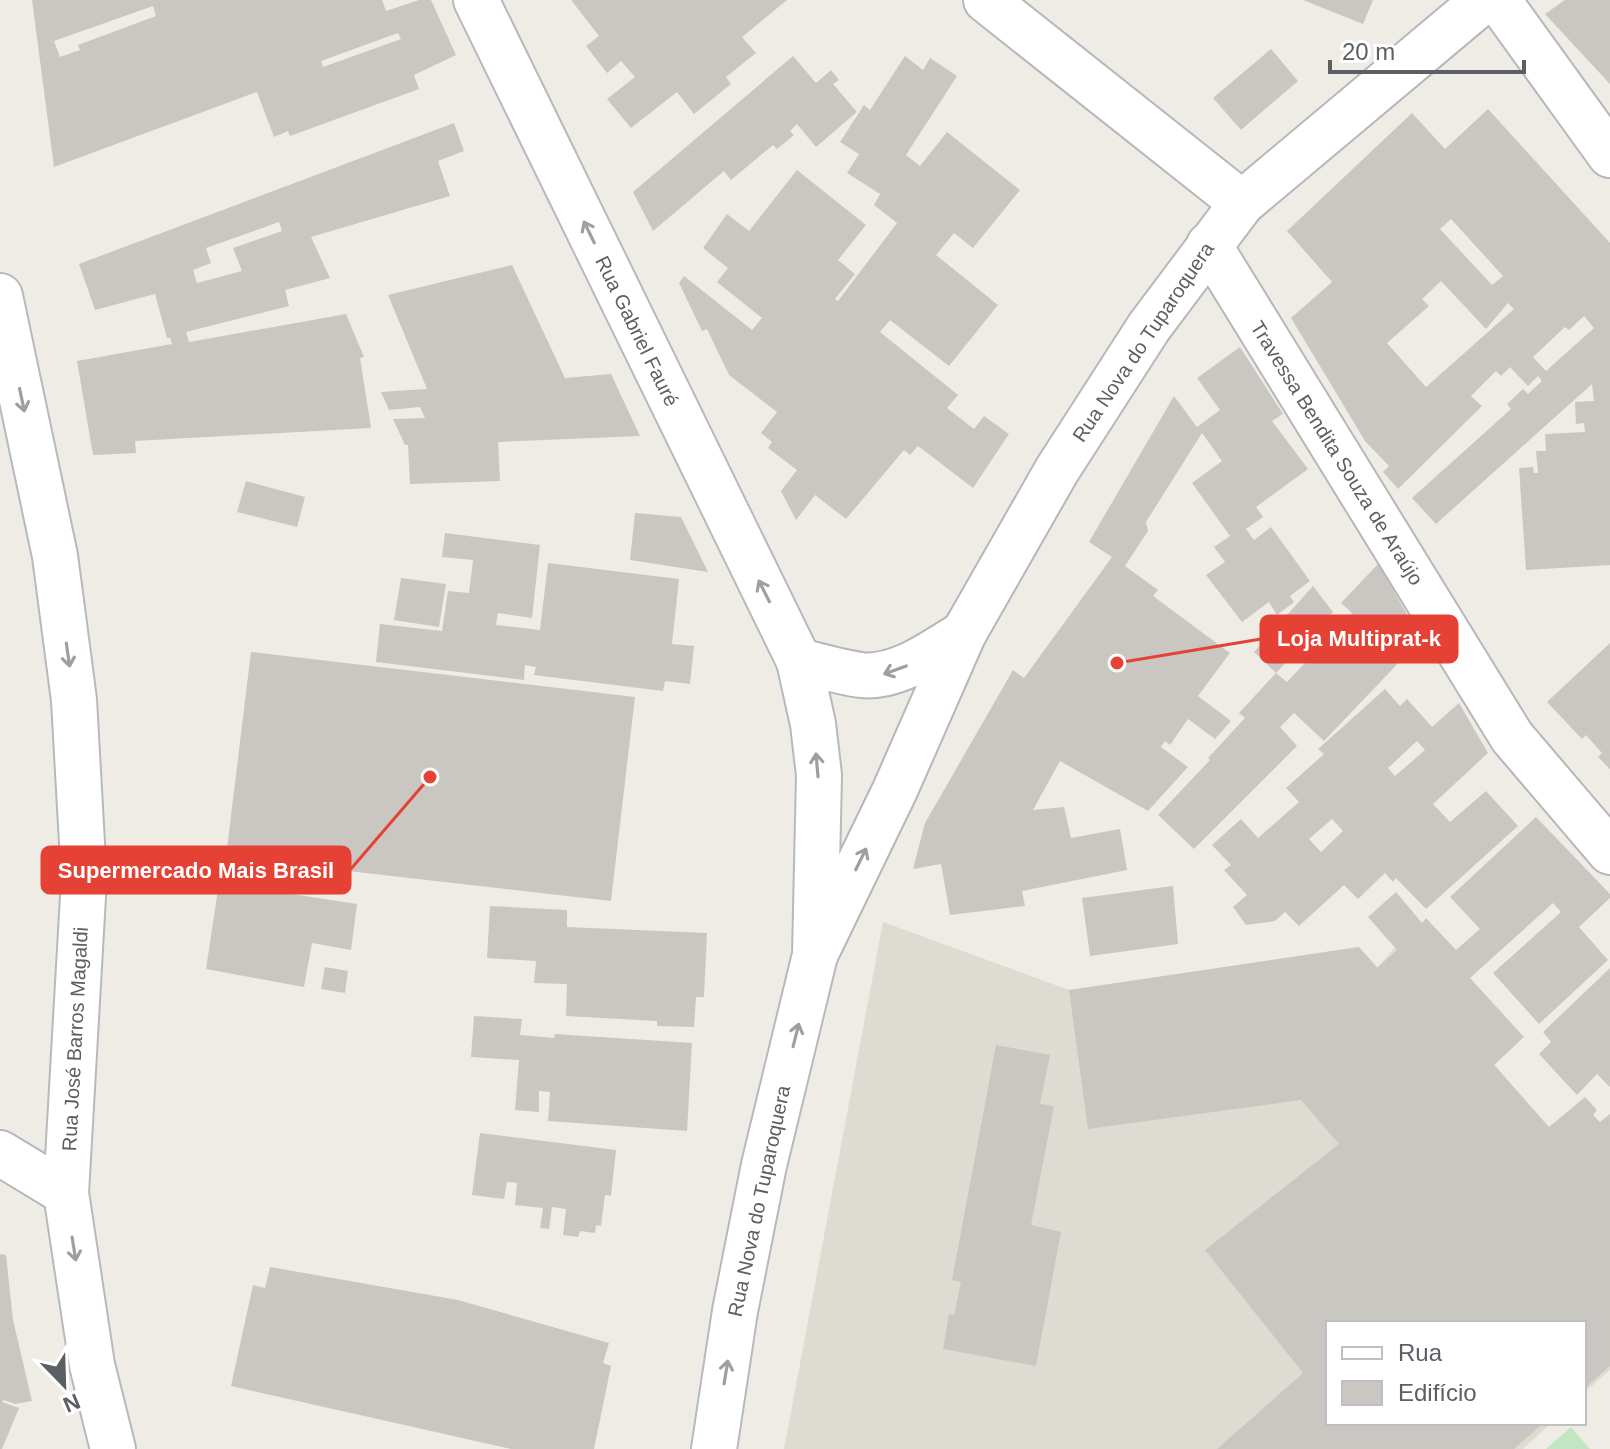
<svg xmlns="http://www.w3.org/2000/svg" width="1610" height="1449" font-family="Helvetica,sans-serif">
<rect width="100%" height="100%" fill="#efece5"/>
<!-- education -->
<polygon fill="#dedbd3" points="883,922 1069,990 1359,947 1378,967 1395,947 1610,1201 1610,1370 1584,1393 1584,1323 1328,1323 1328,1423 1551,1423 1523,1449 784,1449"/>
<!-- green -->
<polygon fill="#c2e5c2" points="1571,1427 1590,1449 1546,1449"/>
<!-- building -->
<g fill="#cac7c2" fill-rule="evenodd">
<path d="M32,0H382L386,11L419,0H431L456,55L414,75L419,89L290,136L288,131L274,137L257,92L54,167ZM153,6L156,16L78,45L80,50L60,57L54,41ZM398,33L401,39L323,67L321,61Z"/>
<polygon points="571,0 787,0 742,37 756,53 726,77 731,84 694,114 677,92 631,128 607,99 635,77 621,61 607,73 586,46 599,36"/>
<polygon points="1303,0 1373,0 1363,24"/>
<polygon points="1565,0 1610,0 1610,84 1545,14"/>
<polygon points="1271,49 1298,81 1241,130 1213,98"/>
<polygon points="793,56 816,83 831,70 839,80 833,84 857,112 816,147 797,124 790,131 794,135 777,149 773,145 731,180 724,171 653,231 633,192"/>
<polygon points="905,56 923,70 930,58 957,76 906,155 920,166 947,132 1020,190 973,248 954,233 936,255 998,305 949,366 890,320 880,332 958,395 947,408 974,429 984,416 1009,434 973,488 918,446 910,455 904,450 846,519 815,495 796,520 781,491 797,470 768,448 772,442 761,433 777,412 729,375 707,329 702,331 679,283 684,276 752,330 762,318 717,282 728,268 703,248 727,214 749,231 797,170 866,225 838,260 855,274 835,299 838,301 897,223 874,205 880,194 847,173 859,154 840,142 864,105 870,110"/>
<path d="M1488,109L1610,243V565L1526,570L1519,468L1533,467L1534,473H1538L1536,451H1546L1545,434L1585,432L1584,423L1576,424L1575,402L1594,401L1592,384L1436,524L1412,498L1511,409L1507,404L1523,389L1528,394L1542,381L1538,376L1528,386L1510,367L1501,376L1496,371L1471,396L1482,406L1398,489L1383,472L1389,466L1365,441L1291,318L1332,282L1287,231L1412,113L1445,149ZM1451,219L1503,276L1492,285L1440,229ZM1441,281L1486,329L1508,303L1514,309L1426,387L1387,343L1429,306L1422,299ZM1584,316L1594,328L1546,371L1533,357L1565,327L1569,330Z"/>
<path d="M454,123L464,151L438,161L450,196L311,237L330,278L285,290L289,306L186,332L189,342L346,314L364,357L360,358L371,428L135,441L136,453L93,455L77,361L172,344L170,338H167L155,294L95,310L79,264ZM279,222L282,231L233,248L242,271L197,283L193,270L211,263L206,248Z"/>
<polygon points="512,265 565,378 611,374 640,436 498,442 500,481 410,484 408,445 405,445 393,419 425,418 420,407 389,410 381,392 427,389 388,295"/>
<polygon points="1240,347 1283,414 1272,421 1308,469 1256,507 1263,517 1246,529 1254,540 1271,527 1310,581 1290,596 1294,602 1277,615 1269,602 1242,622 1206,575 1225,562 1214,547 1230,536 1192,483 1222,461 1202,433 1146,522 1148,531 1125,566 1158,590 1153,596 1230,653 1198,696 1231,721 1215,739 1188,719 1170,745 1165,741 1161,747 1188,767 1148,811 1060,761 1033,810 1064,807 1071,838 1120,829 1127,870 1022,891 1025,906 950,915 941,864 913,869 925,823 1013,670 1024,678 1112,557 1089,542 1174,396 1197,427 1220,410 1197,378"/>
<polygon points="246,481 305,497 297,527 237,512"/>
<polygon points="635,513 681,517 708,572 630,560"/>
<polygon points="445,533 540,545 532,618 498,613 496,625 540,630 548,563 679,579 672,644 694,646 690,684 665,681 663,691 534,675 536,667 525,665 524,680 376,662 380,624 442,631 448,591 469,593 473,560 442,557"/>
<polygon points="1378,564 1411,621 1386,635 1406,655 1324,741 1294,713 1280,727 1297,746 1194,849 1158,815 1210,760 1208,758 1245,718 1239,713 1276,673 1287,682 1352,613 1341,603"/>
<polygon points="401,578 446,584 439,627 394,620"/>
<polygon points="1313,586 1333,612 1276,673 1254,652"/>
<polygon points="1610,643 1610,769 1598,757 1602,753 1586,735 1582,739 1547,702"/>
<polygon points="251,652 635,697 611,901 226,857"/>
<path d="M1385,689L1400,706L1407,699L1432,727L1459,703L1488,753L1433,804L1450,822L1486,791L1518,826L1426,909L1396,878L1393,882L1385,873L1358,899L1344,885L1299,926L1285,912L1275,921L1246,925L1233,907L1247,895L1224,870L1231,865L1212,845L1241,819L1258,838L1299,802L1286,788L1324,754L1318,749ZM1417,741L1425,750L1395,776L1388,768ZM1332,819L1343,831L1321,852L1309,839Z"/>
<polygon points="1536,817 1610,894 1610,898 1579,927 1608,960 1539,1024 1493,973 1561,912 1553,903 1470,978 1524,1037 1494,1065 1549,1127 1585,1097 1597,1110 1593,1115 1600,1122 1610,1114 1610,1366 1584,1389 1584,1323 1328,1323 1328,1423 1544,1423 1514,1449 1217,1449 1303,1373 1205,1250 1339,1144 1301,1100 1088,1129 1069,990 1359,947 1377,968 1397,950 1368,917 1396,892 1422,923 1426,918 1456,950 1480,929 1450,897"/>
<polygon points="219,883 357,904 351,950 312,943 304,987 206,969"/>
<polygon points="1173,886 1178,944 1090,956 1082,898"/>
<polygon points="490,906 567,910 567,927 707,933 704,997 696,997 694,1027 657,1026 657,1021 566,1016 567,984 534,983 536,961 487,958"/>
<polygon points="325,967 348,971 345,993 321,989"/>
<polygon points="1610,968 1610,1087 1597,1074 1577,1095 1539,1054 1551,1042 1543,1032"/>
<polygon points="474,1016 522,1019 520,1035 554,1038 555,1034 692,1043 687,1131 548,1121 550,1092 539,1091 539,1112 515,1110 519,1060 471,1057"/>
<polygon points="996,1045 1050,1055 1040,1104 1054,1106 1031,1225 1061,1232 1036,1366 943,1349 949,1314 954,1315 961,1282 952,1280"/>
<polygon points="480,1133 616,1150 611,1196 605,1195 601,1226 596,1225 595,1233 580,1231 578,1237 563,1235 566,1209 552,1207 549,1229 540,1228 543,1208 515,1205 517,1183 507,1182 504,1199 472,1195"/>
<polygon points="0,1254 6,1255 13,1320 32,1401 15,1404 4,1400 2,1402 19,1408 2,1449 0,1449"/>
<polygon points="270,1267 458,1300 609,1343 603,1363 611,1366 594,1449 511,1449 231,1386 253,1285 265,1288"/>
</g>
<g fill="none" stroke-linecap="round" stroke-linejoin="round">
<!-- minor casing -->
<g stroke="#b5b7bb" stroke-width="48">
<g id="minor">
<polyline points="986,0 1242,203"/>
<polyline points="1498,0 1610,155"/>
<polyline points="1209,245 1512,737 1610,852"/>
<polyline points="0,1153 66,1193"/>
</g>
</g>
<!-- tertiary casing -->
<g stroke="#b5b7bb" stroke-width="48">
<g id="tertiary">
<path d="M799,661C820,666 840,672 861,675C898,679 934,651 964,633"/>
<polyline points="815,955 895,790 964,633 1057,470 1149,327 1242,203 1484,0"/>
</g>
</g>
<!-- secondary casing -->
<g stroke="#b6b9be" stroke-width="48">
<g id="secondary">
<polyline points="476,0 799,661 813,724 819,775 815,955 764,1165 735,1311 714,1449"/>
<polyline points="0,296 55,556 74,700 84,879 66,1193 92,1365 113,1449"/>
</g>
</g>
<!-- minor -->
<use href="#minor" stroke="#fff" stroke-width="44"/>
<!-- tertiary -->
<use href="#tertiary" stroke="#fff" stroke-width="44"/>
<!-- secondary -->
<use href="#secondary" stroke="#fff" stroke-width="44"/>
</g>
<!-- one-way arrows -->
<defs><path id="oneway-shaft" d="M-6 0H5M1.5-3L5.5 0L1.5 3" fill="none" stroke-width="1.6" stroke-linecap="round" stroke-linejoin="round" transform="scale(2)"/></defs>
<g stroke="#9da0a3">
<use href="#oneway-shaft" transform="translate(589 232) rotate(-116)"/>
<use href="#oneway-shaft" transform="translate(22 400) rotate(78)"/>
<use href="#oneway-shaft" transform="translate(764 591) rotate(-117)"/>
<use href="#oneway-shaft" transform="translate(68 655) rotate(82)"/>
<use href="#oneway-shaft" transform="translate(895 670) rotate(160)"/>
<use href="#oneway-shaft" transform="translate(817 765) rotate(-95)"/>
<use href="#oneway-shaft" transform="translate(861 859) rotate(-64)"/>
<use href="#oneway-shaft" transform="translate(796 1035) rotate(-76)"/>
<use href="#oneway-shaft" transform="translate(74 1249) rotate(81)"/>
<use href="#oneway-shaft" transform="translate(726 1372) rotate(-81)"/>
</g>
<g text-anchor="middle" stroke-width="7" stroke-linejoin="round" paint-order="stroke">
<!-- street labels -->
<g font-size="20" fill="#5c6065" stroke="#fff">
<text transform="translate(637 331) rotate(64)" y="7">Rua Gabriel Fauré</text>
<text transform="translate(1143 342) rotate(-56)" y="7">Rua Nova do Tuparoquera</text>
<text transform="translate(1337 453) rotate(58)" y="7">Travessa Bendita Souza de Araújo</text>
<text transform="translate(75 1039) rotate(-87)" y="7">Rua José Barros Magaldi</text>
<text transform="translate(759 1201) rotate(-78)" y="7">Rua Nova do Tuparoquera</text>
</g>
</g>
<!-- callouts -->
<path fill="none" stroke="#e54134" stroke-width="3" d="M1117 663L1261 639M430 777L350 870"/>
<g fill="#e54134" stroke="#fff" stroke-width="3">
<circle cx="1117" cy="663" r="8"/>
<circle cx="430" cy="777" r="8"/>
</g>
<g fill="#e54134" stroke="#e54134" stroke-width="3">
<rect x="1261" y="616" width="196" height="46" rx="8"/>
<rect x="42" y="847" width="308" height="46" rx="8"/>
</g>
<g font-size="22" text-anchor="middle" font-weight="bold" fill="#fff">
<text x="1359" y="646">Loja Multiprat-k</text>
<text x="196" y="878">Supermercado Mais Brasil</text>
</g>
<!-- legend -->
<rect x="1326" y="1321" width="260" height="104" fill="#ffffff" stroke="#bebfc1" stroke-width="2"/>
<rect x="1342" y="1347" width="40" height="12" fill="#ffffff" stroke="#bebfc1" stroke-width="2"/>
<text x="1398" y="1361" font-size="24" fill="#5c6065">Rua</text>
<rect x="1342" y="1381" width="40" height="24" fill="#cac7c2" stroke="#bebfc1" stroke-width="2"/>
<text x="1398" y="1401" font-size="24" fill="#5c6065">Edifício</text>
<!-- north arrow -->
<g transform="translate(64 1385) rotate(157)" stroke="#ffffff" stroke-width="6" paint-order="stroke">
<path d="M0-6L14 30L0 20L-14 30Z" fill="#5c6065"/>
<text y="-12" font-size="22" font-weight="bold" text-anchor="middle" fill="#5c6065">N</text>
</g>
<!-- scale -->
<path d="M1330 60v12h194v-12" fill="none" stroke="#5c6065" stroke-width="4"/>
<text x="1342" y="60" font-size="24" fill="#5c6065" stroke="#ffffff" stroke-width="6" paint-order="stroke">20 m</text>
</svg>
